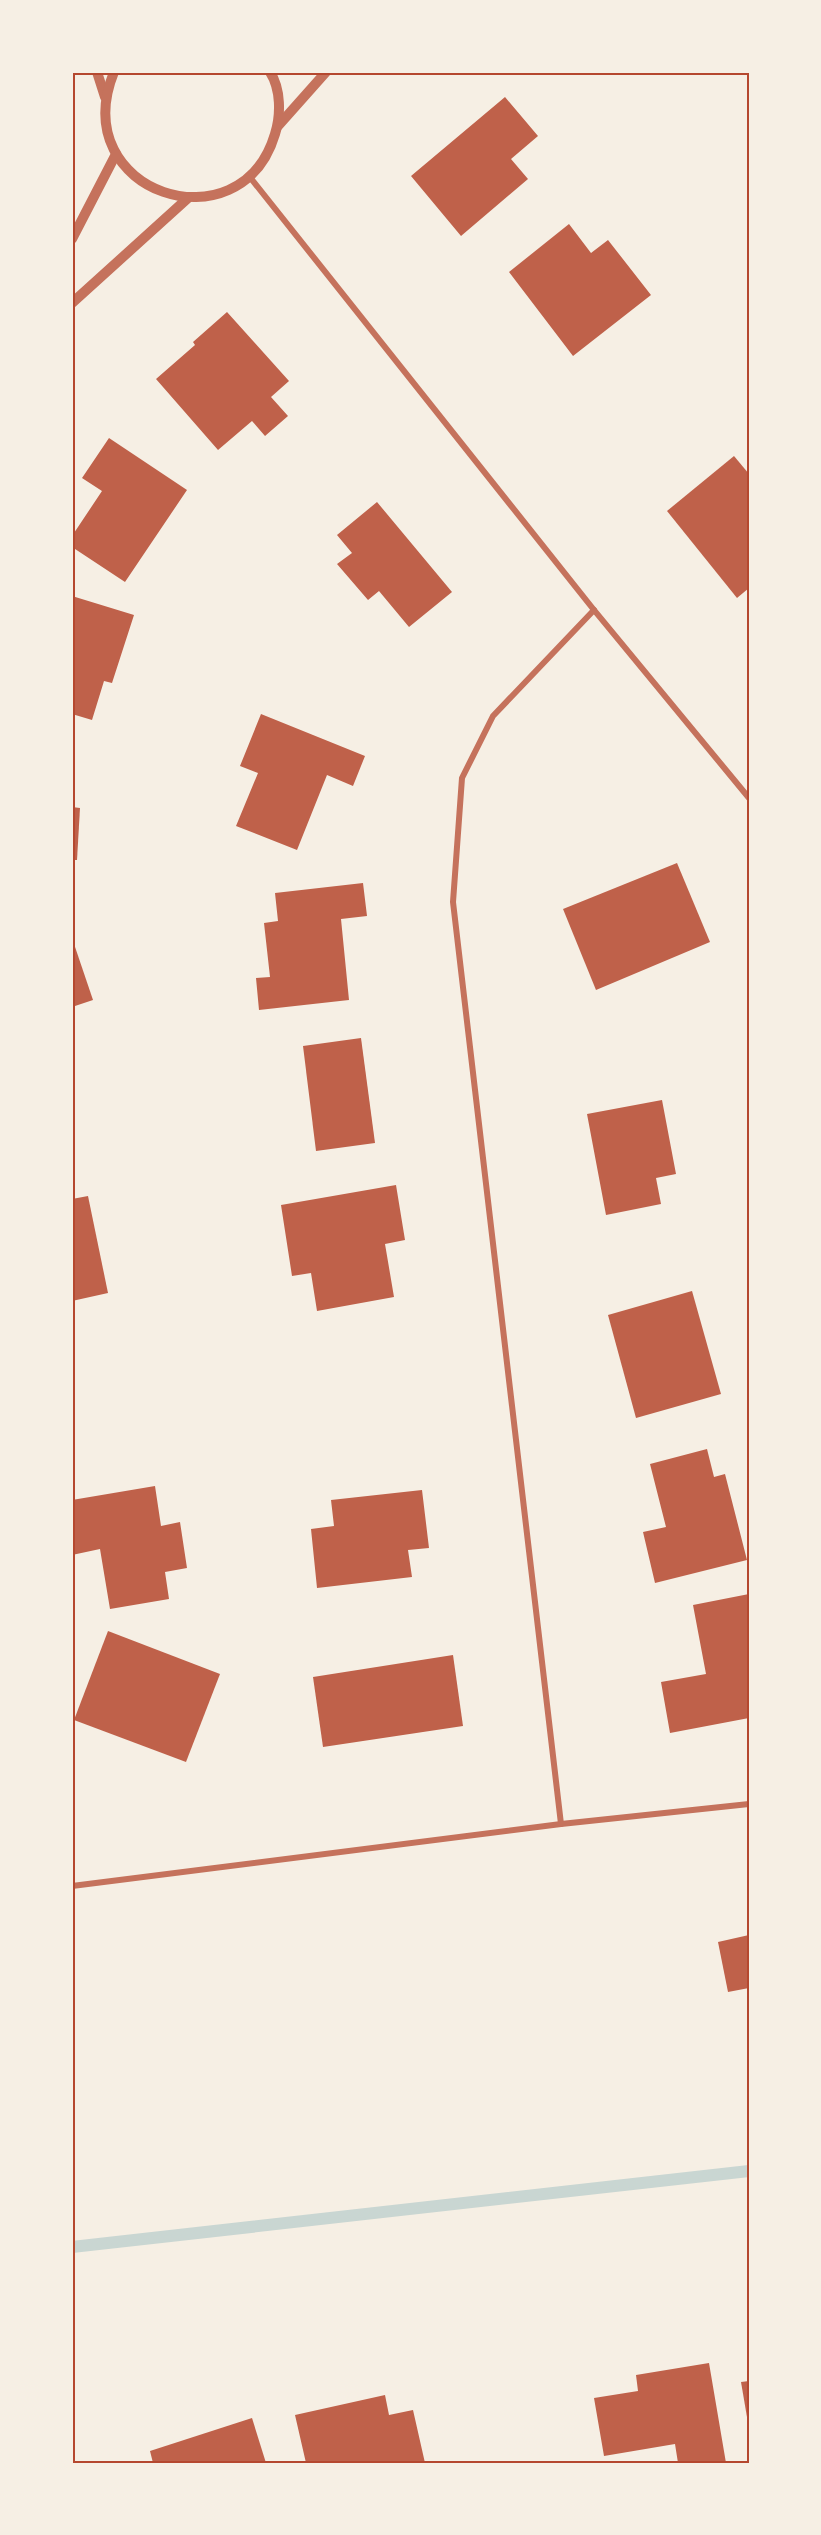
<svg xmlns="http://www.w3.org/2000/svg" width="821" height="2535" font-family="'Zilla Slab',serif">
<rect width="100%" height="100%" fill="#f6efe4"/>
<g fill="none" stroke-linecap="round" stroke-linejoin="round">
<!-- stream -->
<polyline stroke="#c9d6d2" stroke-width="12" points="72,2247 749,2171"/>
</g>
<!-- building -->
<g fill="#bf614a">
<polygon points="505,97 538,136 511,159 528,179 461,236 411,176"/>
<polygon points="569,224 591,253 608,240 651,295 573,356 509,272"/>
<polygon points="227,312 289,381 271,397 288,416 265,436 252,421 218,450 156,379 195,345 193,342"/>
<polygon points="109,438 187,490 125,582 72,547 72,536 102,491 82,478"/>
<polygon points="734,456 749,474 749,588 737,598 667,511"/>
<polygon points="377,502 452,592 409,627 379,591 368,600 337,564 352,553 337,535"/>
<polygon points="72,596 134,615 112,683 104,681 92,720 72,714"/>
<polygon points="261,714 365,756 353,786 327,775 297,850 236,826 258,773 240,766"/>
<polygon points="72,807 80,808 77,860 72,860"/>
<polygon points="677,863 710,942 596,990 563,909"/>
<polygon points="363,883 367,916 341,919 349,1000 259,1010 256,978 270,977 264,923 278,921 275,893"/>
<polygon points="72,938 93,1000 72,1007"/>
<polygon points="361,1038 375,1143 316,1151 303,1046"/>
<polygon points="662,1100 676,1174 656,1178 661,1204 606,1215 587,1114"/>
<polygon points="396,1185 405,1240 385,1244 394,1297 317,1311 311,1273 292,1276 281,1205"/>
<polygon points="88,1196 108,1293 72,1301 72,1199"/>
<polygon points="692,1291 721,1394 636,1418 608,1315"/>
<polygon points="707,1449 714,1477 725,1474 747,1560 655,1583 643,1532 666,1527 650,1464"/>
<polygon points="155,1486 161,1526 180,1522 187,1568 165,1572 169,1599 110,1609 100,1549 72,1555 72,1500"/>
<polygon points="422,1490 429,1548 408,1550 412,1577 317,1588 311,1529 334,1526 331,1500"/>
<polygon points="749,1594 749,1718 670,1733 661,1682 706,1674 693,1605"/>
<polygon points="108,1631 220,1674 186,1762 74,1720"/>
<polygon points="453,1655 463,1726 323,1747 313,1677"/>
<polygon points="749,1935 749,1988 728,1992 718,1942"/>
<polygon points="709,2363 726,2463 678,2463 675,2444 604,2456 594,2398 638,2391 636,2375"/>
<polygon points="749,2381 749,2423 748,2423 741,2382"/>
<polygon points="385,2395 389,2415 413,2410 425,2463 306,2463 295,2415"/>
<polygon points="252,2418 266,2463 153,2463 150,2451"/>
</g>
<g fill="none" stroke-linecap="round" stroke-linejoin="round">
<!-- minor -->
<g stroke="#c5725c" stroke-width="6">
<polyline points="249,176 594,610 749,798"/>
<polyline points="561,1824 453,902 462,778 493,716 594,610"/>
<polyline points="72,1886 561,1824 749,1804"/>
</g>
<!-- tertiary -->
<g stroke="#c5725c" stroke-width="10">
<polyline points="97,72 105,97"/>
<path d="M114,72C65,194 241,249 275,134C281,115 281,89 270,72"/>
<polyline points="278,126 326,72"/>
<polyline points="72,239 116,154"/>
<polyline points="72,303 188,198"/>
</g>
</g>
<!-- border -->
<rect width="821" height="2535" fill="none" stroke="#f6efe4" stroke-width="147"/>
<rect x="74" y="74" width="674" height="2388" fill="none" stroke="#b5482f" stroke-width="2"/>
</svg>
